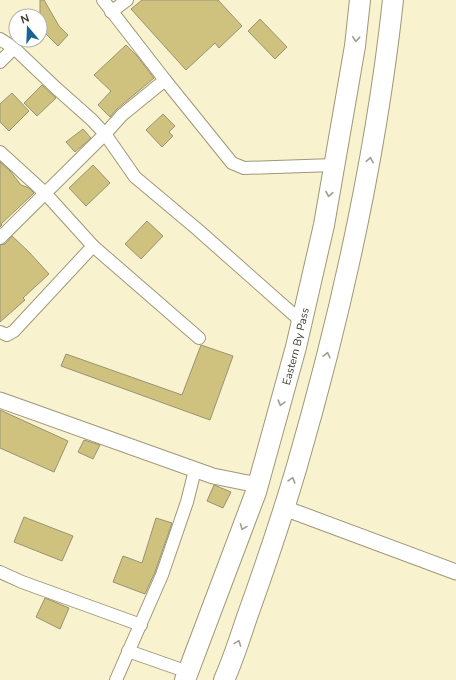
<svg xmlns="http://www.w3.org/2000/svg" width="456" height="680" font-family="'Nunito Sans',sans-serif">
<rect width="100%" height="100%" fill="#f8f2cf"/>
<!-- building -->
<g fill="#cfc27f" stroke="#999373">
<polygon points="40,0 44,0 59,26 68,35 58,46 40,28"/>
<polygon points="142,0 218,0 242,26 219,48 215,43 186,70 131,9"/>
<polygon points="260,19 287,47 275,59 248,31"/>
<polygon points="126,45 137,56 154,78 117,109 110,117 98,105 111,91 94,75"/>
<polygon points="42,85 56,98 37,116 24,103"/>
<polygon points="12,93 29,111 9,131 0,122 0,104"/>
<polygon points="163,114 175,126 169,132 173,136 162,147 146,130"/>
<polygon points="83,129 91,138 75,152 66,142"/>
<polygon points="0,162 10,171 21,185 29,188 34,193 1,224 2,225 0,227"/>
<polygon points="93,165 110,183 86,206 69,188"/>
<polygon points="147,221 163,236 141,259 125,244"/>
<polygon points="12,236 29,252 49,274 23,298 25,300 0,322 0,245 5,244"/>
<polygon points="201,345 233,356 210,420 61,366 66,354 182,395"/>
<polygon points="0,410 68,441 54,472 0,448"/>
<polygon points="84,440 100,445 93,459 78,452"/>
<polygon points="214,485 231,492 223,508 207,501"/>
<polygon points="24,517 73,536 62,561 14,542"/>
<polygon points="156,518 172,523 155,572 145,594 113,582 123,556 142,563"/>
<polygon points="45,598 69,608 60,629 36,617"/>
</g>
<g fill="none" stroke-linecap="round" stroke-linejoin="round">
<!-- minor casing -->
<g stroke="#9e9878" stroke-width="14">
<g id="minor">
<polyline points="111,12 127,0"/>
<polyline points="0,39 14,48 56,88 92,120 105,134 135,177 197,229 302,322"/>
<polyline points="0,62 14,48"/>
<polyline points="165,80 232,163 244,168 334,165"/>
<polyline points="0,152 45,193 93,246 199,338"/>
<polyline points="0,238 105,134 122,115 165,80 103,0"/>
<polyline points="0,332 7,335 14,331 93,246"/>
<polyline points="0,572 22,582 141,625"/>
<polyline points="128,651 188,672"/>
<polyline points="116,680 162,575 187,502 195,470"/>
</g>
</g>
<!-- tertiary casing -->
<g stroke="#9e9878" stroke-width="17">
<g id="tertiary">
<polyline points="0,400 213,476 258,485"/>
<polyline points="284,508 456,572"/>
</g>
</g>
<!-- primary casing -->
<g stroke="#9e9878" stroke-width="22">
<g id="primary">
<path id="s1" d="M185,680L256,492L296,347L324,225L355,46L360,0"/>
<path d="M224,680C233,660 240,638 247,617C265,567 282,517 297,466C341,314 376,158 393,0"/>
</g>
</g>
<!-- minor -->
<use href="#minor" stroke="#fff" stroke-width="12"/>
<!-- tertiary -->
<use href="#tertiary" stroke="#fff" stroke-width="15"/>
<!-- primary -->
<use href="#primary" stroke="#fff" stroke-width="20"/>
</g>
<!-- one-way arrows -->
<defs><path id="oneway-chevron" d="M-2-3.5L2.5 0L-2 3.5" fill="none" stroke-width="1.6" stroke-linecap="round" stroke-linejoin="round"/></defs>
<g stroke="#9e9d96">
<use href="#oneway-chevron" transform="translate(356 39) rotate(96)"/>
<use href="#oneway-chevron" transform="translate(370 160) rotate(-79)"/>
<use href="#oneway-chevron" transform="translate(329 194) rotate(100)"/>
<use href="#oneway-chevron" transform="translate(327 355) rotate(-77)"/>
<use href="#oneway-chevron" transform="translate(281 403) rotate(106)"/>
<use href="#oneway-chevron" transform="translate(292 480) rotate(-74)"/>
<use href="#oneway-chevron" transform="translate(243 527) rotate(111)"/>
<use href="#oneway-chevron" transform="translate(238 643) rotate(-70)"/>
</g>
<g text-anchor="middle" stroke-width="3" stroke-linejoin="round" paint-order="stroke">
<!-- street labels -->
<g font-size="11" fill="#3e3b2e" stroke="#fff">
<text dy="4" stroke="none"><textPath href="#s1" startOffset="352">Eastern By Pass</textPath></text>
</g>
</g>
<!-- north arrow -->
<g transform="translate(28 28) rotate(341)"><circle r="19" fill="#ffffff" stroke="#b2b1ab"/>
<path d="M0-3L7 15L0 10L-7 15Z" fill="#1a6296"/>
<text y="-6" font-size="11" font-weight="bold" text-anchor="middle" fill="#3e3b2e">N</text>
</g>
</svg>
